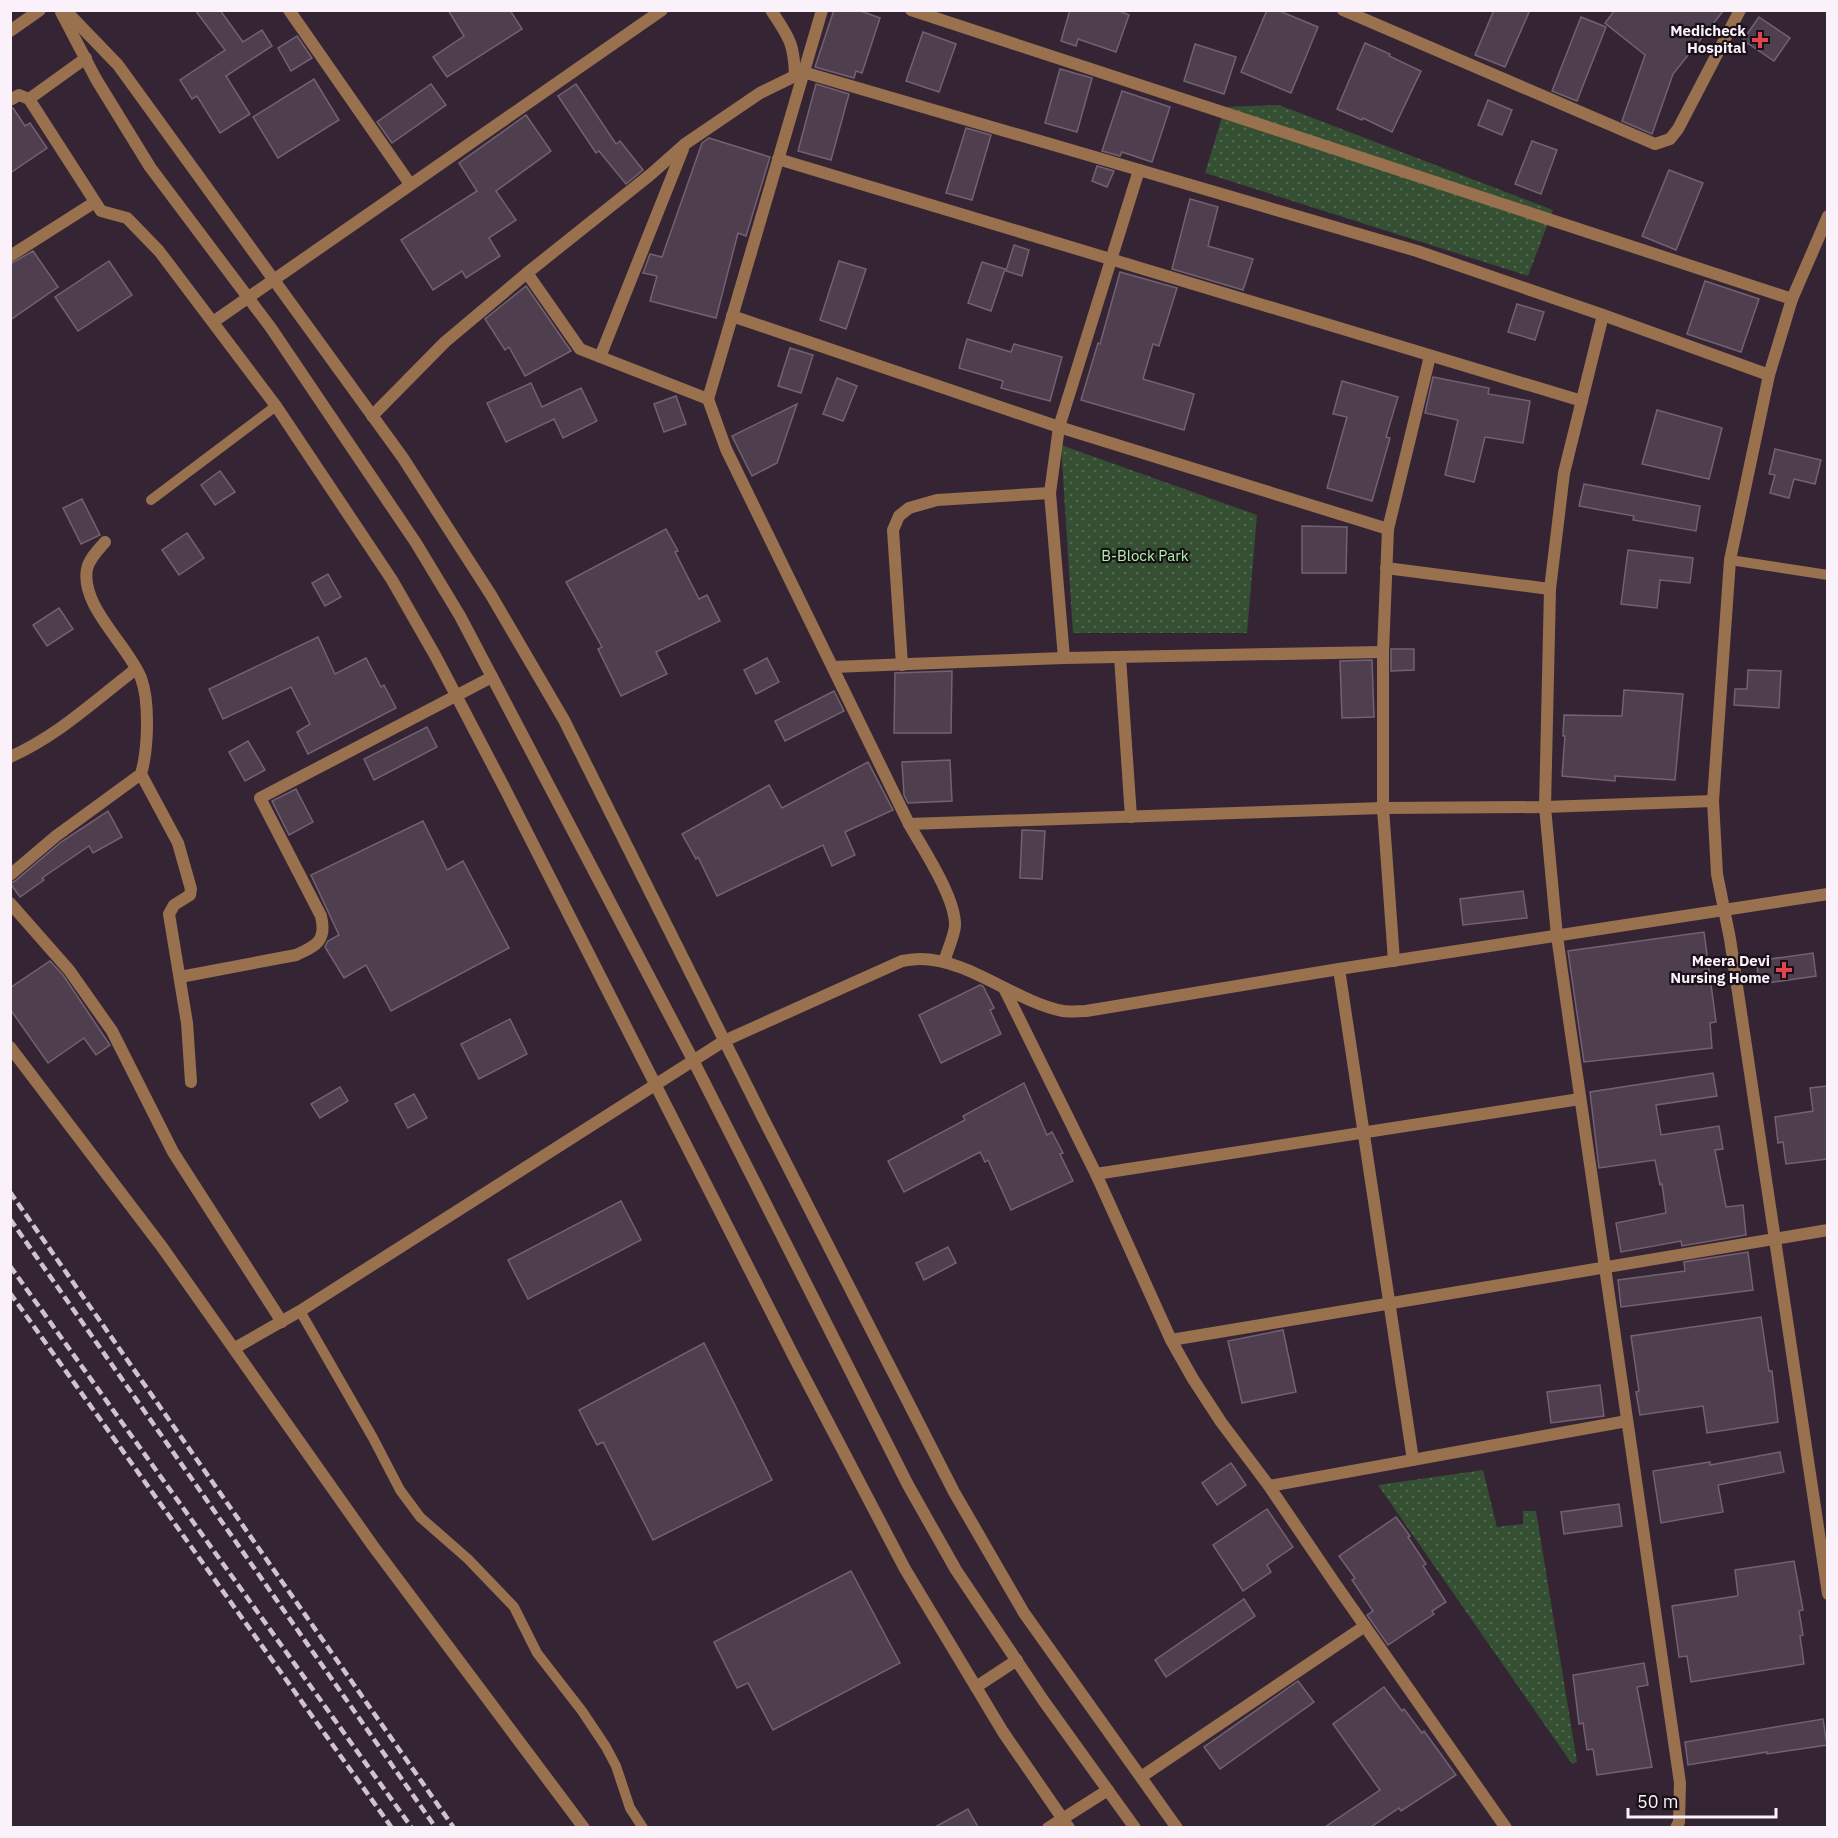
<svg xmlns="http://www.w3.org/2000/svg" width="1838" height="1838" font-family="'IBM Plex Sans',sans-serif">
<defs>
<pattern id="park-dots" width="8" height="8" patternUnits="userSpaceOnUse" patternTransform="scale(1.5)"><rect width="8" height="8" fill="#344f32"/><path d="M2 2h.1M6 6h.1" fill="none" stroke="#526951" stroke-width="1.8" stroke-linecap="round"/></pattern>
</defs>
<rect width="100%" height="100%" fill="#352534"/>
<!-- park -->
<g fill="url(#park-dots)">
<polygon points="1279,105 1553,210 1528,276 1205,173 1225,107"/>
<polygon points="1061,445 1257,515 1247,633 1073,633"/>
<polygon points="1483,1470 1497,1527 1523,1524 1523,1511 1536,1511 1577,1762 1572,1764 1378,1485"/>
</g>
<!-- building -->
<g fill="#4e3e4e" stroke="#736172" stroke-width="1.5">
<polygon points="195,10 220,10 243,42 262,30 272,46 226,76 250,114 220,133 197,96 192,99 180,80 225,50"/>
<polygon points="448,10 510,10 522,29 447,77 433,57 464,36"/>
<polygon points="834,10 858,10 880,18 862,73 856,71 854,78 815,67"/>
<polygon points="1070,10 1117,10 1129,15 1116,52 1078,39 1076,46 1061,41"/>
<polygon points="1267,10 1277,10 1318,27 1291,93 1241,72"/>
<polygon points="1494,10 1530,10 1505,67 1475,55"/>
<polygon points="1615,10 1724,10 1673,74 1652,134 1622,121 1645,55 1605,23"/>
<polygon points="1581,17 1606,27 1577,101 1552,91"/>
<polygon points="1759,17 1790,38 1774,61 1743,40"/>
<polygon points="923,32 956,44 939,92 906,81"/>
<polygon points="297,36 312,58 291,71 278,48"/>
<polygon points="1365,43 1390,54 1389,56 1421,71 1392,132 1363,118 1362,120 1337,109"/>
<polygon points="1195,44 1236,57 1224,94 1184,81"/>
<polygon points="1060,69 1092,78 1077,132 1045,123"/>
<polygon points="314,79 339,120 278,158 253,117"/>
<polygon points="431,84 446,105 392,143 377,122"/>
<polygon points="576,84 616,144 620,141 643,170 626,184 599,151 596,153 558,96"/>
<polygon points="816,84 849,94 831,160 798,151"/>
<polygon points="1122,91 1170,107 1152,162 1122,152 1120,156 1102,151"/>
<polygon points="1488,100 1512,110 1502,135 1478,125"/>
<polygon points="10,108 13,108 25,126 30,123 47,148 10,173"/>
<polygon points="526,115 551,151 496,191 516,220 489,238 500,256 466,278 462,271 433,290 401,240 477,191 459,163"/>
<polygon points="966,128 991,135 972,200 946,193"/>
<polygon points="709,138 770,157 746,236 738,233 716,318 650,301 657,276 643,273 650,254 662,257 702,143"/>
<polygon points="1532,141 1557,150 1541,194 1515,184"/>
<polygon points="1097,166 1114,171 1107,187 1092,181"/>
<polygon points="1669,170 1703,183 1676,250 1642,236"/>
<polygon points="1190,199 1218,207 1208,246 1253,259 1243,290 1172,269"/>
<polygon points="1014,245 1029,250 1022,276 1006,271"/>
<polygon points="33,251 58,287 10,320 10,264"/>
<polygon points="109,261 132,295 78,331 55,297"/>
<polygon points="839,261 866,269 846,329 820,320"/>
<polygon points="982,262 1005,269 991,311 968,303"/>
<polygon points="1120,272 1177,288 1159,346 1153,344 1143,379 1194,394 1184,430 1081,400 1098,343 1100,344"/>
<polygon points="1705,281 1759,299 1741,352 1687,334"/>
<polygon points="526,286 571,351 525,376 509,347 505,350 485,319"/>
<polygon points="1517,304 1544,312 1535,340 1508,332"/>
<polygon points="967,339 1011,352 1014,344 1062,357 1050,401 1001,388 1003,381 959,368"/>
<polygon points="790,348 813,355 801,393 778,386"/>
<polygon points="1433,377 1489,388 1488,394 1530,401 1523,443 1485,437 1474,482 1445,475 1458,420 1425,413"/>
<polygon points="837,378 857,386 843,421 823,414"/>
<polygon points="1342,381 1398,397 1386,437 1390,438 1372,501 1327,488 1347,417 1333,414"/>
<polygon points="531,383 542,407 581,388 597,421 563,438 554,419 506,442 487,403"/>
<polygon points="676,396 686,424 664,432 654,404"/>
<polygon points="797,404 777,463 752,476 732,436"/>
<polygon points="1657,410 1722,428 1709,479 1642,464"/>
<polygon points="1775,449 1821,460 1815,484 1794,479 1789,498 1770,493 1775,475 1769,474"/>
<polygon points="220,471 235,492 215,505 201,485"/>
<polygon points="1584,484 1700,506 1696,531 1633,520 1634,516 1579,506"/>
<polygon points="82,499 100,535 81,544 63,508"/>
<polygon points="1302,526 1347,527 1346,573 1302,573"/>
<polygon points="666,529 678,551 675,552 699,599 707,595 720,621 656,652 667,674 621,696 598,649 602,647 566,582"/>
<polygon points="187,533 204,558 179,575 162,550"/>
<polygon points="1628,550 1693,558 1690,583 1660,580 1657,608 1621,604"/>
<polygon points="328,574 341,597 325,606 312,583"/>
<polygon points="59,608 73,629 47,646 33,625"/>
<polygon points="318,637 335,674 366,658 381,687 384,685 396,708 308,754 297,732 310,724 291,687 223,719 209,689"/>
<polygon points="1391,649 1414,649 1414,670 1391,671"/>
<polygon points="767,658 779,682 756,694 744,670"/>
<polygon points="1372,660 1374,717 1342,718 1340,661"/>
<polygon points="1748,670 1781,671 1779,708 1734,705 1735,689 1747,689"/>
<polygon points="952,671 951,733 894,733 895,673"/>
<polygon points="1624,690 1683,694 1675,780 1615,776 1615,781 1562,776 1565,736 1563,736 1564,715 1622,716"/>
<polygon points="834,691 844,711 785,741 775,721"/>
<polygon points="427,727 437,747 374,780 364,759"/>
<polygon points="248,741 265,770 245,781 229,752"/>
<polygon points="950,760 952,801 908,803 904,795 902,762"/>
<polygon points="868,762 893,810 845,832 855,855 832,866 823,845 717,896 698,857 696,859 682,834 769,785 782,808"/>
<polygon points="296,789 313,822 289,835 272,801"/>
<polygon points="108,811 122,837 93,853 89,846 42,878 44,880 20,897 10,883 15,881 61,842"/>
<polygon points="423,821 447,870 463,861 509,948 391,1011 366,965 344,978 325,947 328,941 339,935 311,875"/>
<polygon points="1022,830 1045,831 1042,879 1020,878"/>
<polygon points="1523,891 1527,918 1463,925 1460,899"/>
<polygon points="1704,932 1716,1022 1710,1023 1712,1048 1584,1062 1568,951"/>
<polygon points="1813,953 1816,976 1760,984 1756,961"/>
<polygon points="50,961 63,975 110,1045 96,1055 84,1038 48,1063 10,1009 10,988"/>
<polygon points="980,985 983,986 994,1008 990,1010 1001,1034 941,1063 919,1015"/>
<polygon points="510,1019 527,1054 479,1079 461,1044"/>
<polygon points="1713,1073 1717,1096 1656,1105 1661,1135 1719,1126 1723,1149 1715,1150 1726,1207 1743,1205 1746,1235 1682,1246 1681,1241 1621,1252 1616,1223 1666,1213 1662,1184 1660,1185 1655,1160 1599,1168 1590,1092"/>
<polygon points="1024,1083 1047,1135 1052,1132 1063,1153 1060,1154 1073,1181 1011,1210 988,1160 985,1162 980,1152 904,1192 888,1161 965,1120 963,1116"/>
<polygon points="1827,1086 1827,1159 1786,1164 1783,1142 1778,1143 1775,1117 1813,1111 1810,1088"/>
<polygon points="340,1087 348,1101 320,1118 311,1104"/>
<polygon points="414,1094 427,1118 408,1128 395,1104"/>
<polygon points="621,1201 641,1240 528,1299 508,1260"/>
<polygon points="948,1247 956,1263 924,1280 916,1263"/>
<polygon points="1748,1252 1753,1290 1621,1307 1618,1280 1685,1271 1684,1262"/>
<polygon points="1761,1317 1769,1371 1772,1371 1778,1422 1707,1433 1703,1406 1640,1415 1636,1392 1639,1391 1631,1336"/>
<polygon points="1283,1330 1296,1392 1242,1403 1228,1341"/>
<polygon points="704,1343 772,1480 653,1540 603,1442 597,1445 579,1410"/>
<polygon points="1600,1385 1604,1416 1551,1423 1547,1392"/>
<polygon points="1780,1452 1784,1472 1718,1485 1723,1512 1661,1523 1653,1471 1710,1462 1710,1465"/>
<polygon points="1231,1463 1246,1485 1217,1505 1202,1483"/>
<polygon points="1619,1504 1622,1526 1564,1534 1561,1512"/>
<polygon points="1267,1509 1293,1547 1267,1565 1271,1572 1243,1591 1213,1545"/>
<polygon points="1396,1517 1410,1536 1408,1537 1426,1564 1423,1566 1446,1602 1432,1611 1434,1614 1388,1645 1367,1615 1373,1611 1352,1580 1355,1578 1339,1556"/>
<polygon points="1794,1561 1803,1610 1799,1611 1803,1635 1800,1636 1804,1664 1691,1682 1687,1656 1679,1657 1672,1606 1737,1596 1738,1595 1735,1570"/>
<polygon points="851,1571 900,1663 773,1730 748,1683 737,1688 714,1642"/>
<polygon points="1244,1599 1255,1616 1166,1677 1155,1660"/>
<polygon points="1644,1663 1648,1685 1637,1687 1652,1767 1597,1775 1593,1749 1587,1750 1583,1723 1579,1724 1573,1675"/>
<polygon points="1298,1681 1314,1702 1220,1769 1204,1747"/>
<polygon points="1384,1687 1402,1711 1404,1709 1422,1733 1424,1731 1456,1775 1401,1811 1399,1808 1371,1827 1325,1827 1380,1790 1333,1724"/>
<polygon points="1823,1719 1827,1745 1767,1754 1767,1752 1688,1765 1685,1742"/>
<polygon points="968,1809 978,1827 935,1827"/>
</g>
<g fill="none" stroke-linecap="round" stroke-linejoin="round">
<!-- service -->
<g stroke="#99714f" stroke-width="10">
<polyline points="151,500 276,406"/>
<polyline points="1730,560 1828,575"/>
<polyline points="300,1311 373,1438 400,1490 420,1517 468,1559 514,1607 537,1653 582,1711 606,1747 616,1766 630,1808 643,1828"/>
</g>
<!-- minor -->
<g stroke="#99714f" stroke-width="12">
<polyline points="289,10 410,184"/>
<path d="M771,10C789,38 794,42 795,76"/>
<path d="M822,10L708,399L726,449L909,824C923,849 956,898 955,926C954,937 947,951 944,962"/>
<polyline points="911,10 1792,299"/>
<polyline points="1343,10 1655,144 1670,139 1678,129 1740,10"/>
<polyline points="10,31 40,10"/>
<polyline points="29,99 86,58"/>
<polyline points="10,100 19,95 29,99 101,211 127,218 159,251 276,406 392,580 436,657 505,789 795,1359 905,1569 1003,1732 1069,1828"/>
<polyline points="778,159 1582,401"/>
<polyline points="1828,216 1792,299 1769,375 1730,560 1713,801 1717,874 1730,939 1828,1594"/>
<polyline points="10,256 95,202"/>
<polyline points="527,273 580,349 708,399"/>
<polyline points="1603,315 1564,473 1550,589 1545,807 1557,936 1569,1020 1680,1783 1679,1822 1676,1828"/>
<polyline points="732,316 1059,427 1388,529"/>
<polyline points="213,322 662,10"/>
<polyline points="600,357 683,149"/>
<polyline points="372,416 445,342 527,273 650,175 685,144 760,93 803,72 1417,251 1603,315 1769,375"/>
<polyline points="1386,568 1550,589"/>
<polyline points="1120,657 1131,817"/>
<polyline points="1064,658 1050,493 1059,427 1139,170"/>
<polyline points="902,665 893,530 899,516 909,508 937,500 1050,493"/>
<polyline points="833,667 1064,658 1383,652"/>
<path d="M10,757C59,735 94,701 136,669"/>
<polyline points="141,774 178,843 191,889 190,895 174,905 169,914 187,1023 191,1082"/>
<polyline points="909,824 1383,808 1545,807 1713,801"/>
<path d="M10,875L56,836L141,774C148,750 150,702 141,678C128,645 80,606 87,569C89,559 98,550 105,542"/>
<polyline points="10,903 69,970 112,1031 173,1152 282,1322"/>
<polyline points="1394,961 1383,808 1383,652 1388,529 1430,356"/>
<polyline points="1339,969 1413,1460"/>
<path d="M180,977L296,955C316,946 327,941 321,916L260,798L492,677"/>
<polyline points="1004,988 1096,1174 1171,1340 1193,1379 1221,1422 1269,1486 1334,1582 1506,1828"/>
<polyline points="10,1047 162,1247 373,1546 584,1828"/>
<polyline points="1096,1174 1580,1099"/>
<polyline points="1171,1340 1828,1230"/>
<path d="M235,1348L300,1311L724,1041L902,961C908,960 914,959 920,959C969,959 1014,1001 1063,1011C1070,1012 1078,1011 1086,1011L1339,969L1828,894"/>
<polyline points="1269,1486 1627,1421"/>
<polyline points="1141,1777 1365,1626"/>
<polyline points="1048,1828 1108,1790"/>
</g>
<!-- tertiary -->
<g stroke="#99714f" stroke-width="12">
<polyline points="65,10 118,65 403,458 491,595 564,720 763,1118 954,1492 1024,1613 1177,1828"/>
<polyline points="61,12 96,79 150,167 271,328 416,543 460,616 693,1060 908,1485 956,1570 1043,1700 1135,1828"/>
<polyline points="976,1687 1017,1660"/>
</g>
<!-- rail -->
<g stroke="#cec3ce" stroke-width="4.5" stroke-dasharray="9 4.5" stroke-linecap="butt">
<polyline points="10,1192 454,1828"/>
<polyline points="10,1219 436,1828"/>
<polyline points="10,1266 412,1828"/>
<polyline points="10,1293 392,1828"/>
</g>
</g>
<!-- markers -->
<g fill="#e0444e" stroke="#181118" stroke-width="2">
<path d="M1757 31h6v6h6v6h-6v6h-6v-6h-6v-6h6z"/>
<path d="M1781 961h6v6h6v6h-6v6h-6v-6h-6v-6h6z"/>
</g>
<g text-anchor="middle" stroke-width="4.5" stroke-linejoin="round" paint-order="stroke">
<!-- poi labels -->
<g font-size="15" font-weight="bold" fill="#fbf1fb" stroke="#181118" text-anchor="end">
<text x="1746" y="36">Medicheck<tspan x="1746" dy="17">Hospital</tspan></text>
<text x="1770" y="966">Meera Devi<tspan x="1770" dy="17">Nursing Home</tspan></text>
</g>
<!-- park labels -->
<g font-size="15" fill="#adf4a7" stroke="#181118">
<text x="1145" y="561">B-Block Park</text>
</g>
</g>
<!-- border -->
<rect width="1838" height="1838" fill="none" stroke="#fbf1fb" stroke-width="24"/>
<!-- scale -->
<path d="M1628 1808v9h148v-9" fill="none" stroke="#fbf1fb" stroke-width="3"/>
<text x="1637" y="1808" font-size="18" fill="#fbf1fb" stroke="#181118" stroke-width="4.5" paint-order="stroke">50 m</text>
</svg>
